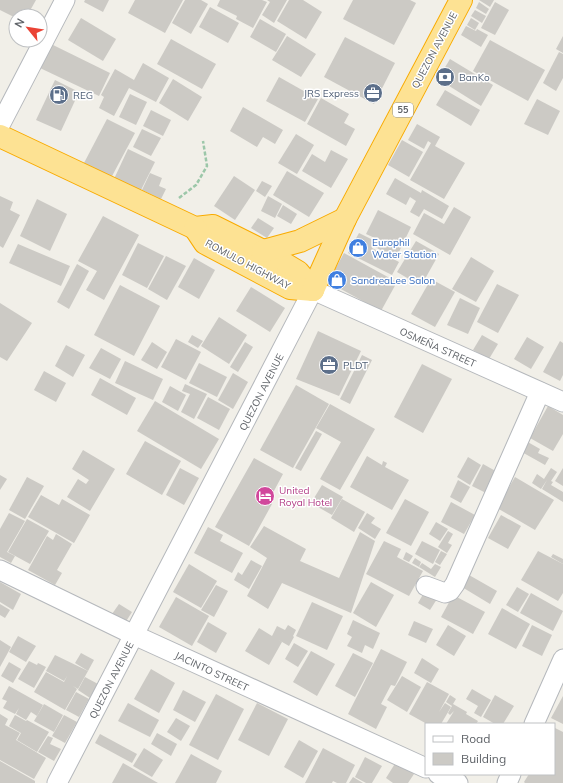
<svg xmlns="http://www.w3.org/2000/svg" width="563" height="783" font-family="Mulish,sans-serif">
<rect width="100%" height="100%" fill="#f1efe8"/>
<!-- building -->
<g fill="#cccac5">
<polygon points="0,0 36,0 27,16 16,16 16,18 0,10"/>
<polygon points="85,0 109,0 103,12 84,2"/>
<polygon points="135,0 183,0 165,33 128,13"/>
<polygon points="185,0 201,0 208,4 191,34 172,23"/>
<polygon points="220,0 262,0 267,2 253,28 236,19 237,16 217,6"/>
<polygon points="267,0 287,0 274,23 262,15 270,2"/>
<polygon points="289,0 303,0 322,12 306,39 277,21"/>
<polygon points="353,0 410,0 416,3 394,45 343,19"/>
<polygon points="479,0 494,0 490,7"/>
<polygon points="479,2 489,9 486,14 476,8"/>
<polygon points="495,2 509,10 495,35 481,28"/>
<polygon points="210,7 239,23 228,43 199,27"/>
<polygon points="475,10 486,16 482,23 471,16"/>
<polygon points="81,18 116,39 103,61 68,40"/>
<polygon points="471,18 479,23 475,30 467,25"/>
<polygon points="260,19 286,34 276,52 250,37"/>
<polygon points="466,26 476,31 477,29 488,35 481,47 461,35"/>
<polygon points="287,36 316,54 301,77 272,60"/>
<polygon points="563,36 563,53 556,49"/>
<polygon points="345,37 395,63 374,104 324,77"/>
<polygon points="171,39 216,64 202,89 157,64"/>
<polygon points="490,40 545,70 528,101 473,71"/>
<polygon points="51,44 110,73 99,96 40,68"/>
<polygon points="559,52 563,54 563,78 556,91 543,83"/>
<polygon points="450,59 493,85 481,106 438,79"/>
<polygon points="143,63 169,78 156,102 129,88 114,116 99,108 104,97 101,95 115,69 134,80"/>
<polygon points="279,77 318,99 305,122 266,101"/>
<polygon points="173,79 202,97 188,121 159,103"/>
<polygon points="55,80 79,92 61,131 36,120"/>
<polygon points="445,90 480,110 471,126 436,105"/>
<polygon points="130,94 147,102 136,125 119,117"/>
<polygon points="321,98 349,114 344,123 355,129 346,146 307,124"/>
<polygon points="537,99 560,111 548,135 524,124"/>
<polygon points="243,107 283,130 275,144 263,137 257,147 230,131"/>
<polygon points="151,110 171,120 163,136 143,126"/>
<polygon points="107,119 135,133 111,178 84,163"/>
<polygon points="417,124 440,137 435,146 465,163 444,199 410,180 431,143 428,141 424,149 408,140"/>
<polygon points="142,129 161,138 151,156 133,147"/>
<polygon points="296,134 314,145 297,174 278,163"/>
<polygon points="402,140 423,152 409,177 388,165"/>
<polygon points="128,149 155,162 140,192 114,179"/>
<polygon points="331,150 348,159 331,188 302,171 312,154 325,162"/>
<polygon points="287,171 324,193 309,217 273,195"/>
<polygon points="150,173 162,178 159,186 166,189 161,199 142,190"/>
<polygon points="234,176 255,190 235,220 214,206"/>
<polygon points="395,178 421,193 422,190 449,206 442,219 424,209 419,217 410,212 416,201 410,197 406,205 386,194"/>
<polygon points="262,181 272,186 265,197 256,191"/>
<polygon points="0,196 13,202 10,210 20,215 3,248 0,246"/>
<polygon points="268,196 282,204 275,218 261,211"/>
<polygon points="37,199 67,214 50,251 20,236"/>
<polygon points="283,205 297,214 291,224 277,216"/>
<polygon points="454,207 471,217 450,255 413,234 424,213 444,224"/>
<polygon points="378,210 411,227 396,258 375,247 379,240 366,234"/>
<polygon points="103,216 139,235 104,300 86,290 97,271 78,261"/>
<polygon points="258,218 274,228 267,238 251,228"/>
<polygon points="359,233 375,241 372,248 399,262 392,275 348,253"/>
<polygon points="416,241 439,254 421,286 397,272"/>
<polygon points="138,243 164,256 147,288 122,275"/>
<polygon points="18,244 70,266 61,286 9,263"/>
<polygon points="344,253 397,282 381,311 328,282"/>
<polygon points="166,256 186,266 167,300 148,289"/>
<polygon points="471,257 494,271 476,302 452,289"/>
<polygon points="194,258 215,270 199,299 178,287"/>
<polygon points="77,264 89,271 69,309 57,302"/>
<polygon points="431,279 455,292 435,327 411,314"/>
<polygon points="497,284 519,295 498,333 477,322"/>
<polygon points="120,285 160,306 134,356 94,335"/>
<polygon points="251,287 285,308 270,332 236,311"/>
<polygon points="460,298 480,308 468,334 447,325"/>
<polygon points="0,303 32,323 7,361 0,357"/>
<polygon points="219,317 247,335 229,364 201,346"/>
<polygon points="318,331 361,351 339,396 296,379"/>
<polygon points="192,335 203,341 198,348 188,342"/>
<polygon points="482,335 498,344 489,359 473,350"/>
<polygon points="527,337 544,347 531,369 514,359"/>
<polygon points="176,339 201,352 186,380 161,367"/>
<polygon points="560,341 563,343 563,375 560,381 543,372"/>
<polygon points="152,342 167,352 157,369 141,360"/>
<polygon points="245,342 253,347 238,372 230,367"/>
<polygon points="66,345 85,355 73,377 55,366"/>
<polygon points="101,348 121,359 110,379 89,368"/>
<polygon points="362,355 372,360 350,404 340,399"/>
<polygon points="125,361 163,379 153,400 115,383"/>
<polygon points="199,363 227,377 217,397 189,383"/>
<polygon points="422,364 452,379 423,433 394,417"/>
<polygon points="44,371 66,383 56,402 34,390"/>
<polygon points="233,373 248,382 233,409 218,400"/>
<polygon points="100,378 136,398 127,415 91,395"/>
<polygon points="185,384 207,394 194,419 181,412 190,394 182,391"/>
<polygon points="296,385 329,404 293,468 260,450"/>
<polygon points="170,386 186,395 178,411 162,402"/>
<polygon points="208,397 230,409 219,430 197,418"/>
<polygon points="155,401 219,439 201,469 137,431"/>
<polygon points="330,404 375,429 340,490 320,479 341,442 316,428"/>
<polygon points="548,406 563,415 563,434 553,451 530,438"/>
<polygon points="316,431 322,434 301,471 295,468"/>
<polygon points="145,441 181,461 162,495 126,474"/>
<polygon points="526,441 540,449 538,453 549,458 545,465 520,451"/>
<polygon points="83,450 115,469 90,511 67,497 78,479 86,484 89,480 72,469"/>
<polygon points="367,456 382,465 383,461 387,463 385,467 409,480 392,510 350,487"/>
<polygon points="468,457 481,465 470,485 457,477"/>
<polygon points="254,458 283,474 268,502 272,504 249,546 215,527"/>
<polygon points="483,464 501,474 490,495 472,486"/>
<polygon points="180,468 199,478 184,505 166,495"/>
<polygon points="551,468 557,472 551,481 553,482 551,485 563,492 563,502 542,489 547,480 541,489 532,483 537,474 544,479"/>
<polygon points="563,468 563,486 555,481"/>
<polygon points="0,475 7,479 0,490"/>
<polygon points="27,477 44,486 25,519 9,510"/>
<polygon points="515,477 554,500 535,530 497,508"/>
<polygon points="458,480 470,487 461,503 450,497"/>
<polygon points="322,485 343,497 332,515 311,503"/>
<polygon points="41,495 59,505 62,499 90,515 74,543 28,517"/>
<polygon points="342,499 365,512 354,532 331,518"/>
<polygon points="405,499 429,512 411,546 386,533"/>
<polygon points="451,502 475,515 464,534 441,522"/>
<polygon points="9,513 25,521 7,552 15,556 11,563 0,557 0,529"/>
<polygon points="367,513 375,518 371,523 381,529 375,539 358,528"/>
<polygon points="501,515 521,526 508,549 488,538"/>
<polygon points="27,519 49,531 30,564 8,552"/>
<polygon points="436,522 448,529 440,541 429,534"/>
<polygon points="264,526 306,549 300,561 339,578 360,532 375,541 351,613 282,583 268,609 247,596 267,558 250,547"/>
<polygon points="208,527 223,535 220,541 243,553 232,573 194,553"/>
<polygon points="448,531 453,534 448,543 452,545 447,553 438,547 443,539 447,541 443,539"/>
<polygon points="56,534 72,544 57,570 62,573 55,585 28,570 47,536 53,540"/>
<polygon points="384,541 401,549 397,557 423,571 409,596 366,574"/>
<polygon points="422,541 440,550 433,564 415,554"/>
<polygon points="441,551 447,554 440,565 435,562"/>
<polygon points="538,551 563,564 563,593 558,601 521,580"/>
<polygon points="406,552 413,556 409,562 403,559"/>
<polygon points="553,554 563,559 563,564 551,557"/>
<polygon points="415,558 421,562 419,567 412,563"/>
<polygon points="251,560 262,566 249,589 234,580 238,572 242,575"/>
<polygon points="422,563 431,569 435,564 441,567 435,577 419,567"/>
<polygon points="189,564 217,581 201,608 173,592"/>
<polygon points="469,575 497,591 490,604 462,587"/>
<polygon points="0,582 21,594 13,610 0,602"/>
<polygon points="371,582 394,595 376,627 353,613"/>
<polygon points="216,585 228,591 214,617 201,610"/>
<polygon points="517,587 529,594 518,612 506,605"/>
<polygon points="425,591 437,599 430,610 418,603"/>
<polygon points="531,593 563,611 553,631 520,613"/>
<polygon points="453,595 485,612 473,634 441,617"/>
<polygon points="176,597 209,616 192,646 159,627"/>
<polygon points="312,602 343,616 327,650 296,636"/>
<polygon points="0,604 10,610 5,618 0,615"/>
<polygon points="119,604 132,612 125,623 112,614"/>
<polygon points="502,608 530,624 516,649 488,634"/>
<polygon points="353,620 380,633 373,649 365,645 362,653 347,646 352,637 347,634"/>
<polygon points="414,621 433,629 426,643 408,635"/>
<polygon points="208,622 227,633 216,653 197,642"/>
<polygon points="288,625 296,630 293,636 294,637 289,646 277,639 282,642 269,665 245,651 259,628 272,636 277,626 285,630"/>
<polygon points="448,625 466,636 454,656 436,645"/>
<polygon points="532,625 552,635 542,656 522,646"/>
<polygon points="18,636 36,646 26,662 9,652"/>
<polygon points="0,640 11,647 0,667"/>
<polygon points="294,643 308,651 298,667 285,659"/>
<polygon points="381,649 407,662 395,686 391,685 381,704 387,707 376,729 348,714"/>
<polygon points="311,651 335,664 317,696 293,682"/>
<polygon points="81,653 94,660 88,671 75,663"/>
<polygon points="353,653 373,663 355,697 335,686"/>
<polygon points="55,655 88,671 78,689 73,686 77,689 65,710 34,692 46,672 64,682 67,676 64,681 46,671"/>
<polygon points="422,658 439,669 431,683 414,673"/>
<polygon points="29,661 37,665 38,663 46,667 34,688 18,679"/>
<polygon points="9,662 21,669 13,683 1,676"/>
<polygon points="151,669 175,683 159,713 134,699"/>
<polygon points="402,676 421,687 407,712 387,700"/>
<polygon points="85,677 98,684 90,698 78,690"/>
<polygon points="427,682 449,694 439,712 445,703 451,707 441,724 427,724 409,714"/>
<polygon points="9,686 43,705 37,716 31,712 26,720 16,714 19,708 15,714 3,708 7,701 2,699"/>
<polygon points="472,689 491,700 481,717 474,713 478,706 466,699"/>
<polygon points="183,690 206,702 195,722 173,710"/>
<polygon points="76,692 89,699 79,717 66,710"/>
<polygon points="216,694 244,709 218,760 189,745"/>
<polygon points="450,695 456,699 453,704 467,712 466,714 478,721 476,724 446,724 454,711 450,715 448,713 452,706 446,702"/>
<polygon points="495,695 514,706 503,724 495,724 483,717"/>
<polygon points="563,696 563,724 551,718"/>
<polygon points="128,703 159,720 150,737 118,721"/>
<polygon points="257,703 288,719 269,756 238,740"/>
<polygon points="44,704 63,715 54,732 34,721"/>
<polygon points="0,714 8,719 5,725 20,733 16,740 46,758 34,779 0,760"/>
<polygon points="15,715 26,721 27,720 49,732 37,752 17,740 21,733 9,726"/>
<polygon points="64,715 77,722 65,743 52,736"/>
<polygon points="176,718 190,726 181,741 167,732"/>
<polygon points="555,728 563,732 563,783 525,783 524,782 529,774 554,774"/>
<polygon points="157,733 177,744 171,756 151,744"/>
<polygon points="100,734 137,754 132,763 95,743"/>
<polygon points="48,736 53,738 50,744 61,749 54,761 38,752"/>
<polygon points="299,740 318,751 303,778 284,767"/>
<polygon points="144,748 163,760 152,777 133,766"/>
<polygon points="323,748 355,765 346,783 337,783 333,781 332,783 305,783"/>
<polygon points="191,754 222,771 216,783 175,783"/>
<polygon points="365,757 382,766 372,783 366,783 355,777"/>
<polygon points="0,761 35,781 35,783 0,783"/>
<polygon points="396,762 414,774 408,783 393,783 386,778"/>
<polygon points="123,763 158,783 112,783"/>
<polygon points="353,777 363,783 349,783"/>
</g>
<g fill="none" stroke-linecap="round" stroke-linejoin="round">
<!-- minor casing -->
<g stroke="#b5b8bc" stroke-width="21">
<g id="minor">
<polyline points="0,125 65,0"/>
<polyline points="0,570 134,635 426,768"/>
<polyline points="426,586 445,593 450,591 455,584 540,392"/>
<polyline points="534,724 563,659"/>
<polyline points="438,774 458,783"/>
<polyline points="57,783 313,290 563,402"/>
<polyline points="507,783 511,774"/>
</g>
</g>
<!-- highway casing -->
<g stroke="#f9ab00" stroke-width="24">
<g id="highway">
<polyline points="0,136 195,228 213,226 263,251 298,272 313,290"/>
<polyline points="195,228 205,243 290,288 313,290"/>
<polyline points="263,251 300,241 345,219"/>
<polyline points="313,290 345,219 461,0"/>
</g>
</g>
<!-- path -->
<polyline stroke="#9cc7a9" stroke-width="2.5" stroke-dasharray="4 2" stroke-linecap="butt" points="179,198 196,185 207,166 203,141"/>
<!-- minor -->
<use href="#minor" stroke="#fff" stroke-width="19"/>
<!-- highway -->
<use href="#highway" stroke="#fde293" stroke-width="22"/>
</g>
<!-- icons -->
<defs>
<g id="bank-disc" transform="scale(1)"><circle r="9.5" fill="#5c6f8a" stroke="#fff"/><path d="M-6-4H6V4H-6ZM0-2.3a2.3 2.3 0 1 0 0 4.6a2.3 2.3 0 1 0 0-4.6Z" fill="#fff"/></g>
<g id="office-disc" transform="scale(1)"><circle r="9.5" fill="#5c6f8a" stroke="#fff"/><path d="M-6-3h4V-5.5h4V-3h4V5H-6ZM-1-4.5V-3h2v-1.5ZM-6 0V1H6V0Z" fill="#fff"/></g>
<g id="fuel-disc" transform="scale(1)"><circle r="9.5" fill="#5c6f8a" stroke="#fff"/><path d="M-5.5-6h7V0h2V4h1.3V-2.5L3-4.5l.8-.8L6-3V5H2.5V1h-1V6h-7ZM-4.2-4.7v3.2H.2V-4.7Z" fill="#fff"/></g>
<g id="shop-disc" transform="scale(1)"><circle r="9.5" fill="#3f7fe0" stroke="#fff"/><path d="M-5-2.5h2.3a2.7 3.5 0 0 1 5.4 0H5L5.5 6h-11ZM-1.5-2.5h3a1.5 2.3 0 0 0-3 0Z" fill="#fff"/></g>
<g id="hotel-disc" transform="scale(1)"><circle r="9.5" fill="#d1479c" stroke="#fff"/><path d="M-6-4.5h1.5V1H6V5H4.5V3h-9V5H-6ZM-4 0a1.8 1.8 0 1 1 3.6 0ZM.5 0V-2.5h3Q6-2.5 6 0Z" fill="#fff"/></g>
</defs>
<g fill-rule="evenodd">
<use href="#bank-disc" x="445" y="77"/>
<use href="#office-disc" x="373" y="93"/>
<use href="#fuel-disc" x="59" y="95"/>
<use href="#shop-disc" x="358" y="248"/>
<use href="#shop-disc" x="337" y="280"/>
<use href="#office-disc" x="329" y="365"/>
<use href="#hotel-disc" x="265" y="496"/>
</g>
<g text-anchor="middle" stroke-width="3" stroke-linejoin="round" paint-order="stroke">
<!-- shield labels -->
<rect fill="#fff" stroke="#8f9295" stroke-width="1" x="393" y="103" width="20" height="14" rx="3"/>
<g font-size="9" font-weight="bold" fill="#5f6368">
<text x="403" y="113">55</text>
</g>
<!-- street labels -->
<g font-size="10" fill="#5f6368" stroke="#fff">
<text transform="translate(434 50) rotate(-62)" y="4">QUEZON AVENUE</text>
<text transform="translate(248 264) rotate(28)" y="4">ROMULO HIGHWAY</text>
<text transform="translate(438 347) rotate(24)" y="4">OSMEÑA STREET</text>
<text transform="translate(261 392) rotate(-63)" y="4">QUEZON AVENUE</text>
<text transform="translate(212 671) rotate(25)" y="4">JACINTO STREET</text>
<text transform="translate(111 680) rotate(-63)" y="4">QUEZON AVENUE</text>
</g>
<!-- service labels -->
<g font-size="10" fill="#4e5e75" stroke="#fff" text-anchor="start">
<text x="459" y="81">BanKo</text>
<text x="359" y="97" text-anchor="end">JRS Express</text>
<text x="73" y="99">REG</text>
<text x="343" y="369">PLDT</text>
</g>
<!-- shop labels -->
<g font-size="10" fill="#366cbe" stroke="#fff" text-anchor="start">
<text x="372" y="246">Europhil<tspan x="372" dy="12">Water Station</tspan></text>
<text x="351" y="284">SandreaLee Salon</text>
</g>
<!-- hotel labels -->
<g font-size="10" fill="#b23c85" stroke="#fff" text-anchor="start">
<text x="279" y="494">United<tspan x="279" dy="12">Royal Hotel</tspan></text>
</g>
</g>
<!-- legend -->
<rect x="425" y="723" width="130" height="52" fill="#ffffff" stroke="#bfc1c3"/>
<rect x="433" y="736" width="20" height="6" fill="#ffffff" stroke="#bfc1c3"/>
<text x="461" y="743" font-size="12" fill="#5f6368">Road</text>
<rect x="433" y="753" width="20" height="12" fill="#cccac5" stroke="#bfc1c3"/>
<text x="461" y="763" font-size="12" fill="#5f6368">Building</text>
<!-- north arrow -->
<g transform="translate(28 28) rotate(300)"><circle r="19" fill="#ffffff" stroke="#bfc1c3"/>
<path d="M0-3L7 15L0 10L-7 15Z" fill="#ea4335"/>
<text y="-6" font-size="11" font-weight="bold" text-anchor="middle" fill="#5f6368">N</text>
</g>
</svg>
